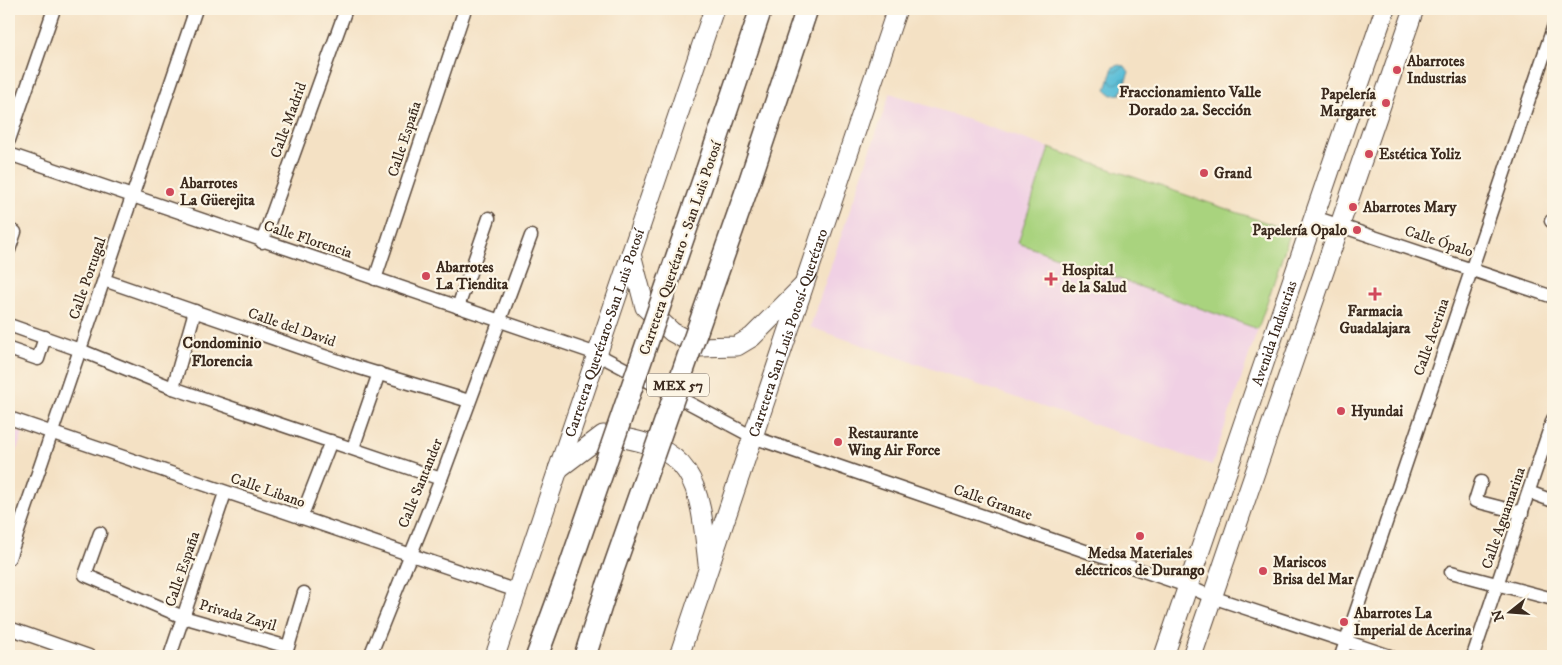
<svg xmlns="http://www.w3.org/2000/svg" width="1562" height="665" font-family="'IM FELL DW Pica',serif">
<defs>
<pattern id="water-waves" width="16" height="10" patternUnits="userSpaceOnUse" patternTransform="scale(1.25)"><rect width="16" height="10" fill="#59bdd7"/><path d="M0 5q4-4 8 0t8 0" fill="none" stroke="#4b9aae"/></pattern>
</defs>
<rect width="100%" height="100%" fill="#fcf5e5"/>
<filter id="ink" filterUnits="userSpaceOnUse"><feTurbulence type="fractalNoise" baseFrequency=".02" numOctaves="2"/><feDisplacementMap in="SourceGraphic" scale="10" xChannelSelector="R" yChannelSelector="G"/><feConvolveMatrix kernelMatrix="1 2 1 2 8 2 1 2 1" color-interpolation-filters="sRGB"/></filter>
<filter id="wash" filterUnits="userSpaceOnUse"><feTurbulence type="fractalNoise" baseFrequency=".0096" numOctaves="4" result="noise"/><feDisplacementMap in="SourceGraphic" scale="20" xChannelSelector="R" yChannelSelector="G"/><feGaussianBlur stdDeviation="1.12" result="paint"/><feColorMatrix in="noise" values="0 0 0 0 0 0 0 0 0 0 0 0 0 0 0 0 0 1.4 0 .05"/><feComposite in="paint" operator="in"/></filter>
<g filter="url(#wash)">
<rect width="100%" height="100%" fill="#f4e1c4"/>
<!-- built -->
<g fill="#f0d0e4">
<polygon points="890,93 1291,231 1212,465 810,327"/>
<polygon points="9,428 23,433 9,472"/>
</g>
<!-- green -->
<polygon fill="#a9d37e" stroke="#727e4e" points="1049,148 1291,231 1258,329 1018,243"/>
<!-- water -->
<polygon fill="url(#water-waves)" stroke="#4a747a" points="1119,65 1125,66 1129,72 1121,94 1112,95 1106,90 1113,67"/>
</g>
<g filter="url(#ink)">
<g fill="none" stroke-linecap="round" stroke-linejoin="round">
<!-- minor casing -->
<g stroke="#574537" stroke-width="15">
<g id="minor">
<polyline points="9,140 54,9"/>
<polyline points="9,154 597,354 753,437 1187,586 1212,597 1390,656"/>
<polyline points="1314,217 1553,297"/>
<polyline points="1551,221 1553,222"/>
<polyline points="262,242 346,9"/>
<polyline points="9,250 15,232"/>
<polyline points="375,279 465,9"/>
<polyline points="104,280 353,366 469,401"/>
<polyline points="458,307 489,218"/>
<polyline points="9,325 80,350 173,388 441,479"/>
<polyline points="9,349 38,359 45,337"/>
<polyline points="173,388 195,311"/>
<polyline points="9,418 517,591"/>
<polyline points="353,448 379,373"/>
<polyline points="1481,482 1475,501 1522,513"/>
<polyline points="1529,492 1553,501"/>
<polyline points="301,518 331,441"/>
<polyline points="100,533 85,575 183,617 288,647 304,593"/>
<polyline points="9,558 196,9"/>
<polyline points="1451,572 1549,598"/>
<polyline points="9,628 89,656"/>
<polyline points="170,656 225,493"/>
<polyline points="370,656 441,479 531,236"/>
<polyline points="1341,656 1553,28"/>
<polyline points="1473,656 1553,419"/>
</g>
</g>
<!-- secondary casing -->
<g stroke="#574537" stroke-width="21">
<g id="secondary">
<polyline points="631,254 645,307 672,332 699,347 737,346 752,337 802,287"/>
<path d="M558,469L603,435C696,445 699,481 708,564"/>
<path id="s1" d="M495,656L714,9"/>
<path id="s2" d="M679,656L897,9"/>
<path id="s3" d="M1164,656L1385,9"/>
<polyline points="1192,656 1414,9"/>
</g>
</g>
<!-- trunk casing -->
<g stroke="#574537" stroke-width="24">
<g id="trunk">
<polyline points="706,172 761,9"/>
<polyline points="749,183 807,9"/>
<polyline points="537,656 569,569"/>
<polyline points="585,656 607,587"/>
</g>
</g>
<!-- minor -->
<use href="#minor" stroke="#fff" stroke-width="12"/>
<!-- secondary -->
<use href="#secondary" stroke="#fff" stroke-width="19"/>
<!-- trunk -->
<use href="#trunk" stroke="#fff" stroke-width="21"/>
<!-- trunk-bridge casing -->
<g stroke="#574537" stroke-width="24" stroke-linecap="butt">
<g id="trunk-bridge">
<polyline points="569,569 706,172"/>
<polyline points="607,587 749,183"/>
</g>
</g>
<!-- trunk-bridge -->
<use href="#trunk-bridge" stroke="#fff" stroke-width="21"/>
</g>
</g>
<!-- markers -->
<g fill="#d1495b" stroke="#fcf5e5" stroke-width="2">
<circle cx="1397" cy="70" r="5"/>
<circle cx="1386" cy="103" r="5"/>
<circle cx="1369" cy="154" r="5"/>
<circle cx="1204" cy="173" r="5"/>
<circle cx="170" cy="192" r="5"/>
<circle cx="1353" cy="207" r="5"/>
<circle cx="1357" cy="230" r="5"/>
<circle cx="426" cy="276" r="5"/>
<path d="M1048.5 271.5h5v5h5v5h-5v5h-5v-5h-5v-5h5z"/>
<path d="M1372.5 286.5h5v5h5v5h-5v5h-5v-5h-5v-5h5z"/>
<circle cx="1341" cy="411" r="5"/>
<circle cx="838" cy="442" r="5"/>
<circle cx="1140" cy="536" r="5"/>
<circle cx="1263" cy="571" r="5"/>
<circle cx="1344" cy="622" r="5"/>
</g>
<g text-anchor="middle" stroke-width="4.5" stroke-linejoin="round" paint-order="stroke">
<!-- shield labels -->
<rect fill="#fcf5e5" stroke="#75675a" stroke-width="1" x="647" y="373.5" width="62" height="23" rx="4"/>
<g font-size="14" font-weight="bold" fill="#3b2a1e">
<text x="678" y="390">MEX 57</text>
</g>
<!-- poi labels -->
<g font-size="15" font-weight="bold" fill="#3b2a1e" stroke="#fcf5e5" text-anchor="start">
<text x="1407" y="66">Abarrotes<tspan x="1407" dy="17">Industrias</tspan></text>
<text x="1376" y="99" text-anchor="end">Papelería<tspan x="1376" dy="17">Margaret</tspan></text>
<text x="1379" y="159">Estética Yoliz</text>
<text x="1214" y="178">Grand</text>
<text x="180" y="188">Abarrotes<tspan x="180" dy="17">La Güerejita</tspan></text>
<text x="1363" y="212">Abarrotes Mary</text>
<text x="1347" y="235" text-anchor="end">Papelería Opalo</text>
<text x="436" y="272">Abarrotes<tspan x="436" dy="17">La Tiendita</tspan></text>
<text x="1062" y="275">Hospital<tspan x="1062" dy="17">de la Salud</tspan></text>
<text x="1375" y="316" text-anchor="middle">Farmacia<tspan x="1375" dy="17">Guadalajara</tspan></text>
<text x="1351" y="416">Hyundai</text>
<text x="848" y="438">Restaurante<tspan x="848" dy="17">Wing Air Force</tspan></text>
<text x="1140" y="558" text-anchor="middle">Medsa Materiales<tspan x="1140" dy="17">eléctricos de Durango</tspan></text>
<text x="1273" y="567">Mariscos<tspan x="1273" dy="17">Brisa del Mar</tspan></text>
<text x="1354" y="618">Abarrotes La<tspan x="1354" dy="17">Imperial de Acerina</tspan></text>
</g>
<!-- street labels -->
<g font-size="15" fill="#3b2a1e" stroke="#fcf5e5">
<text transform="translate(288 120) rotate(-70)" y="5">Calle Madrid</text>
<text transform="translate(404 139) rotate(-72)" y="5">Calle España</text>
<text transform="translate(308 239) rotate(18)" y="5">Calle Florencia</text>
<text transform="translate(1439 241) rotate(18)" y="5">Calle Ópalo</text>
<text transform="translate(680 248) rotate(-71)" y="5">Carretera Querétaro - San Luis Potosí</text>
<text transform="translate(87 278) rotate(-71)" y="5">Calle Portugal</text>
<text transform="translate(292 327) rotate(19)" y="5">Calle del David</text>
<text dy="5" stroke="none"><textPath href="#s3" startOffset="341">Avenida Industrias</textPath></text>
<text dy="5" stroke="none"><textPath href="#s1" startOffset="341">Carretera Querétaro-San Luis Potosí</textPath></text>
<text dy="5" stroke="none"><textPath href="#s2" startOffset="341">Carretera San Luis Potosí-Querétaro</textPath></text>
<text transform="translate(1431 337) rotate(-71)" y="5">Calle Acerina</text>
<text transform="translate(420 483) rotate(-68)" y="5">Calle Santander</text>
<text transform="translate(268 490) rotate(19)" y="5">Calle Libano</text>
<text transform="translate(993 502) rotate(19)" y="5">Calle Granate</text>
<text transform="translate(1503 518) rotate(-71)" y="5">Calle Aguamarina</text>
<text transform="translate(182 569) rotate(-71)" y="5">Calle España</text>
<text transform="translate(238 615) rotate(16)" y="5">Privada Zayil</text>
</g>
<!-- neighbourhood labels -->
<g font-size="16" font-weight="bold" fill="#3b2a1e" stroke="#fcf5e5">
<text x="1190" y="97">Fraccionamiento Valle<tspan x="1190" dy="18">Dorado 2a. Sección</tspan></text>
<text x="222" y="348">Condominio<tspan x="222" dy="18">Florencia</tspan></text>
</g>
</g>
<!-- margin -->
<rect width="1562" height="665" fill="none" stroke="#fcf5e5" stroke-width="30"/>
<!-- north arrow -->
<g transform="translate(1510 612) rotate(253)" stroke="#fcf5e5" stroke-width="4" paint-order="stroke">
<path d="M0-4L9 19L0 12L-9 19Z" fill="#3b2a1e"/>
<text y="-8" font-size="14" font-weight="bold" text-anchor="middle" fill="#3b2a1e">N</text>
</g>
</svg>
